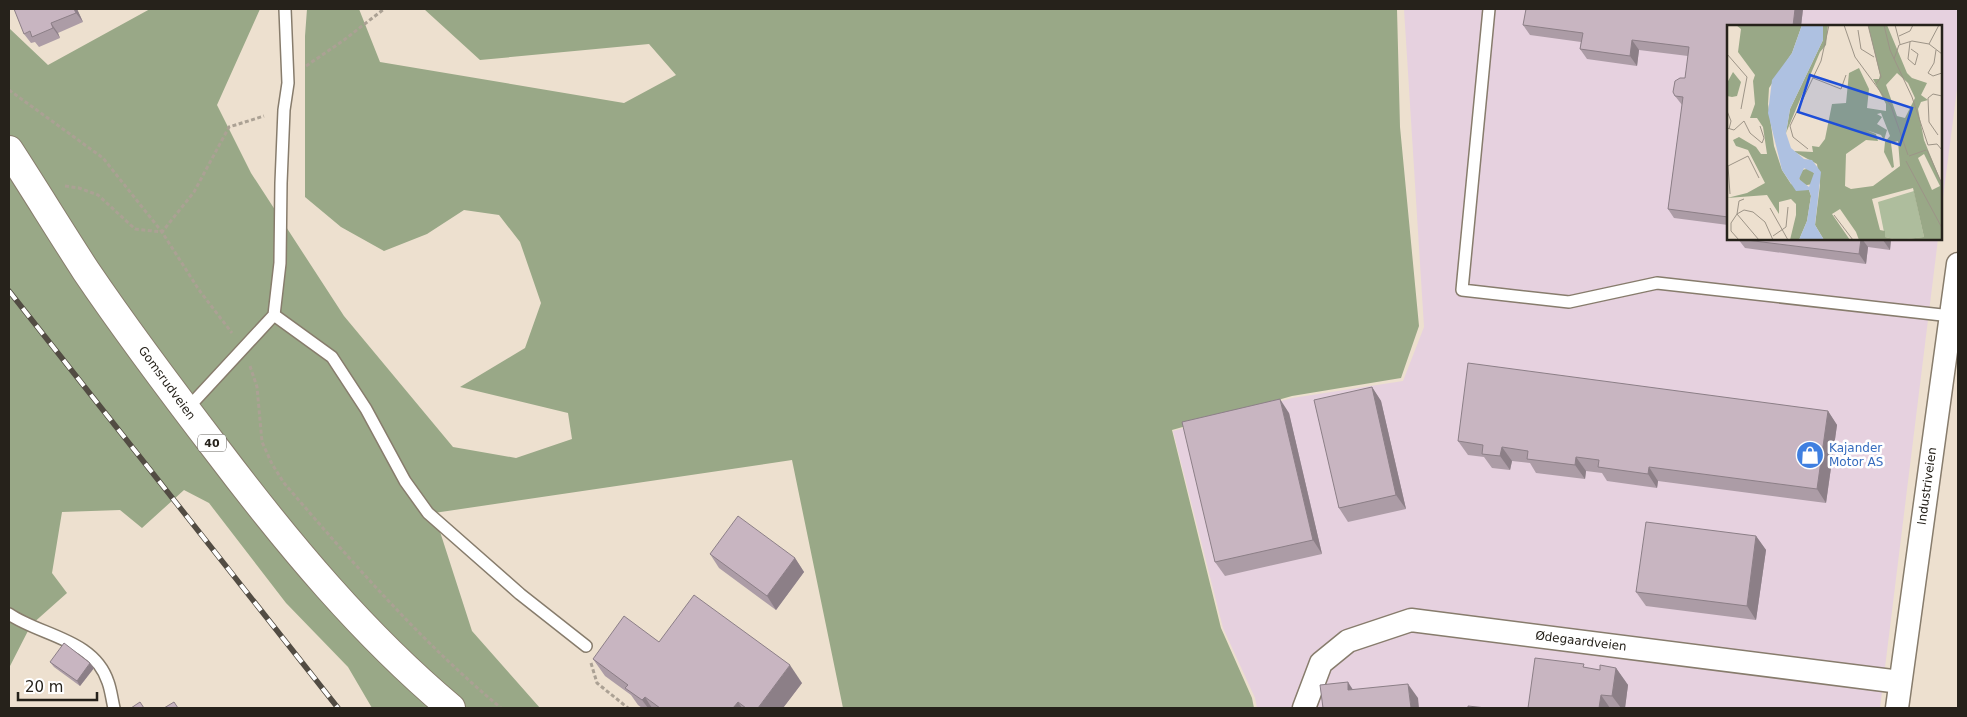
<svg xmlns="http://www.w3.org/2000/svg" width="1967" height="717" font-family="'DejaVu Sans',sans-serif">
<rect width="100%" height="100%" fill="#ede0cf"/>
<!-- industrial -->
<polygon fill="#e6d1df" points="1404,9 1958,9 1958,82 1941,213 1941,26 1728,26 1728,239 1938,239 1880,708 1257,708 1255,698 1223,628 1173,431 1292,398 1403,381 1424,327"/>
<!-- forest -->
<polygon fill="#99a887" points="150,9 260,9 217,105 251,173 344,316 453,447 516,458 572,439 568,413 460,387 525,348 541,303 520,242 499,215 464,210 427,234 384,251 341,227 305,197 305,36 307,9 359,9 380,62 624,103 676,75 649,44 480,60 424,9 1397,9 1400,127 1419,326 1401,378 1292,396 1172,430 1221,628 1252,698 1254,708 843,708 792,460 434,513 472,631 540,708 372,708 348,667 286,603 209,503 184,490 142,528 120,510 62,512 52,573 67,593 31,625 9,668 9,28 48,65"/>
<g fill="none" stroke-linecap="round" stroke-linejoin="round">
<!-- service casing -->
<g stroke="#877c6c" stroke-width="14">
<g id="service">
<polyline points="1489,9 1462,290 1569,302 1657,283 1951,316"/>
<polyline points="274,315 332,357 366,409 405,481 428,513 520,594 586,646"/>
<polyline points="186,410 274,315 280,263 281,183 284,110 288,83 285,9"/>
<path d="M9,614C41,636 94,639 108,682C111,690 112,700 114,708"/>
</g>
</g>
<!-- minor casing -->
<g stroke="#877c6c" stroke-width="25">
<g id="minor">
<polyline points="1304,708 1321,663 1348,641 1411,620 1900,682"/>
<polyline points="1897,708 1958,264"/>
</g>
</g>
<!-- primary casing -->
<g stroke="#877c6c" stroke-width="30">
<path id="primary" d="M9,150C35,190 60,231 86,271C128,333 174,394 220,454C289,545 363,634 451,708"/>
</g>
<!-- path -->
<g stroke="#aba194" stroke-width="3" stroke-dasharray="4 2.5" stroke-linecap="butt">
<polyline points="306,66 344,40 384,9"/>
<polyline points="9,90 103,158 162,232 199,290 232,333"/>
<polyline points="65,186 79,188 98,195 135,229 162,232 194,192 229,127 264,116"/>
<path d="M250,366L257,387L262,442L272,464L284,483C353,563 420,641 501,708"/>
<polyline points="591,663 597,683 628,708"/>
</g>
<!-- service -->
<use href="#service" stroke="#fff" stroke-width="11"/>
<!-- minor -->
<use href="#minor" stroke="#fff" stroke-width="22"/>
<!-- primary -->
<use href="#primary" stroke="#fff" stroke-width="28"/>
<!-- rail casing -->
<g stroke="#524c43" stroke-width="5.5">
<polyline id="rail" points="9,291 338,708"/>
</g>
<!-- rail -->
<use href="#rail" stroke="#fff" stroke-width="4" stroke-dasharray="11" stroke-linecap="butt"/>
</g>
<!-- wall -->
<g fill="#ac9ca6">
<polygon points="77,9 83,22 58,33 60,38 39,47 35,42 31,43 24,34"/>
<polygon points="1803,9 1801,26 1728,26 1728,225 1674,218 1668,209 1682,105 1675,96 1685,78 1688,56 1639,50 1637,66 1587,59 1580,49 1581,42 1530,35 1523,25"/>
<polygon points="1738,239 1891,239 1890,250 1868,247 1866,264 1745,248"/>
<polygon points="1372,387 1381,401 1406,509 1348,522 1339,508"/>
<polygon points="1828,411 1837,425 1826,503 1658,481 1657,488 1607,481 1602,473 1586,471 1585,479 1536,473 1530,463 1512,461 1510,470 1492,468 1484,457 1468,455 1458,441"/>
<polygon points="1289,413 1322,554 1225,576 1215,562"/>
<polygon points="1756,536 1766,550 1756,620 1646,606 1636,592"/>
<polygon points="710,554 795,558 804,572 776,610 719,568"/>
<polygon points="659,642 802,683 783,708 642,708 638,705 631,695 605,676 593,659"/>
<polygon points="50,662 94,668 80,686 54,667"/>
<polygon points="1586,668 1600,670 1616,668 1628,685 1625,708 1528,708"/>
</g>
<!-- shaded-wall -->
<g fill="#8c7f87">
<polygon points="74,9 77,9 83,22 76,13"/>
<polygon points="1795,9 1803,9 1801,26 1793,26"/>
<polygon points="51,23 58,33 60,38 53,28"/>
<polygon points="1632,40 1639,50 1637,66 1630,56"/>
<polygon points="1861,239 1862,239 1868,247 1866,264 1859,254"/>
<polygon points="1883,239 1891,239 1890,250 1883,240"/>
<polygon points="1372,387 1381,401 1406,509 1396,495"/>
<polygon points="1280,399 1289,413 1322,554 1313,540"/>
<polygon points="1828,411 1837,425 1826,503 1817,489"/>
<polygon points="1502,447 1512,461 1510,470 1500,456"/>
<polygon points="1576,457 1586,471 1585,479 1575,465"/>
<polygon points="1649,467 1658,481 1657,488 1648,474"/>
<polygon points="1756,536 1766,550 1756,620 1747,606"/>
<polygon points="795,558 804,572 776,610 767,596"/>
<polygon points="90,663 94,668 80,686 77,681"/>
<polygon points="790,665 802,683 783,708 758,708"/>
<polygon points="1616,668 1628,685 1625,708 1621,708 1612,696"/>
<polygon points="1348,682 1357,696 1348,690"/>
<polygon points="1408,684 1418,698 1419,708 1411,708"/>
<polygon points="1601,695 1610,708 1599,708"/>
<polygon points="645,697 652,708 648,708 642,700"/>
<polygon points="738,702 742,708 733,708"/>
</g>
<!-- building -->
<g fill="#c8b5c1" stroke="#8c7f87">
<polygon points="14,9 74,9 76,13 51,23 53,28 32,37 30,31 24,34"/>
<polygon points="1526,9 1795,9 1793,26 1728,26 1728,223 1727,223 1728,217 1668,209 1683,97 1675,96 1673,92 1675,81 1680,78 1685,78 1689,47 1632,40 1630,56 1580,49 1583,33 1523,25"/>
<polygon points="1738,239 1861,239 1859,254"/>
<polygon points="1871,239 1883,239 1883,240"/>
<polygon points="1468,363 1828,411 1817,489 1649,467 1648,474 1598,467 1599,460 1576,457 1575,465 1527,459 1528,451 1502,447 1500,456 1482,454 1483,445 1458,441"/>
<polygon points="1372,387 1396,495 1339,508 1314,400"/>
<polygon points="1280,399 1313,540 1215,562 1182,422"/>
<polygon points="738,516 795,558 767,596 710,554"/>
<polygon points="1646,522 1756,536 1747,606 1636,592"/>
<polygon points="694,595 790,665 758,708 746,708 738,702 733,708 660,708 645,697 642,700 625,688 628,685 593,659 624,616 659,642"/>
<polygon points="64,643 90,663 77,681 50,662"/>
<polygon points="1535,658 1584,664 1583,667 1600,670 1600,665 1616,668 1612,696 1601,695 1599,708 1528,708"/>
<polygon points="1348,682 1348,690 1408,684 1411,708 1323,708 1320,685"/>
<polygon points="140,702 144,708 131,708"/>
<polygon points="174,702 178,708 164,708"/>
<polygon points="1468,706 1486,708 1468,708"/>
</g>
<!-- icons -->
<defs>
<g id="shop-disc" transform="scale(1.4375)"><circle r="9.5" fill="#3f7fe0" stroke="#fff"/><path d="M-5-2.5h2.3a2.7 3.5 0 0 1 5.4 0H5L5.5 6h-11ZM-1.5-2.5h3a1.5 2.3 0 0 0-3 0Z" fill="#fff"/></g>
</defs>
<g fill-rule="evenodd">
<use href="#shop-disc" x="1810" y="455"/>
</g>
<g text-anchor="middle" stroke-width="5" stroke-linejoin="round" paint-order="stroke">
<!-- shield labels -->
<rect fill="#fff" stroke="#67645f" stroke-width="1" x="198" y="434.5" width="28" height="17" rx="4"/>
<g font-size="11" font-weight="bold" fill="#26221b">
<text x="212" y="447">40</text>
</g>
<!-- street labels -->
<g font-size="12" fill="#26221b" stroke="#fff">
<text transform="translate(167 383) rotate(54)" y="4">Gomsrudveien</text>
<text transform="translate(1927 486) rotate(-82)" y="4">Industriveien</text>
<text transform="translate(1581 641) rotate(7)" y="4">Ødegaardveien</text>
</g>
<!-- shop labels -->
<g font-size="12" fill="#366cbe" stroke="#fff" text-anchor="start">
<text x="1829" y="452">Kajander<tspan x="1829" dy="14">Motor AS</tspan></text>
</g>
</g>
<!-- overview -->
<g transform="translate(1727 25)">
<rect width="215" height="215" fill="#ede0cf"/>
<path d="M187,166L197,212L171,215L158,212L151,177Z" fill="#aebd9d"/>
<path d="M9,0H75L65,28L42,63L41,79L47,121L55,145L64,159L82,165L84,171L80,196L72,215H63L69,190V179L64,174L52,177V189L40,170L0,173L20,168L38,158L21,125L9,121L6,115L12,112L29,122L34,129H40L36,102L30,93H23L28,79L26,56L28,50L11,27L14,4ZM96,0H101L99,20L93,27L59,108L63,84L96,15ZM141,0H160L180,48L185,53L200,58L194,70L201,75L194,77L191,84L197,115L215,159V215H132L129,207L113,184L105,189L123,215H97L88,200L93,160L90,139L66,126L86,127L85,121L92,122L98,114L105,79L119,78L122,48L132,43L142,64L140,83L159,86V79L146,54H152L153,50ZM170,48L181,58L188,73L178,93L170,91L159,60ZM154,88L163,111L158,117L157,127L165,143L167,142L164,118L171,116L173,141L146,161L124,164L118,161L119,129L139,115L151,116L149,109L139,105L154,110L157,115L160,105L150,99L155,92L150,89ZM197,129L213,161L205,165L191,133ZM186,163L197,212L171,215L158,212V206L153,205L145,174ZM6,47L14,57L10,71L5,72L0,71V58ZM72 152a8 8 0 1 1 16 0a8 8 0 1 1-16 0Z" fill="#99a887" fill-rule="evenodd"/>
<path d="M75,0H96V15L63,84L59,108L64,123L77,134L85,135L94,147L88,200L97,215H72L80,196L84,171L82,165L69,166L55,145L41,88L45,55L65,28ZM77,143L87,148L82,162L72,154Z" fill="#aec1e1" fill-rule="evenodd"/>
<path fill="none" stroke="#9d9487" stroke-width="1" d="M117,0L128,32L164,81L181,130M141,0L154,52L149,59M157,0L163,25L185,72L201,120M168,0L173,19M131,5L134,24L147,32M172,11L183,6L186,0M183,17L181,34L188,40L191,29L184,24M202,19L212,0M209,25L207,38L201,48L206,51L215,48M0,29L20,52L14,84M167,34L172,20L185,16L202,19L215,29M86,53L114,64L119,50M0,86L4,96L2,104M0,103L7,105L17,96L23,108L35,118L37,113L33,101M211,110L202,97L201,73L206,69L215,71M201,120L210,119L215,125M81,124L66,112L63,101L94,36L102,0M200,125L215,159M182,131L199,125M179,136L215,203M3,169L1,141L21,131L32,153M17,174L12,176L10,189L32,215M43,183L61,215M107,190L126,215M46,211L59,202L61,182M12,215L4,206V198L10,189L17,185L26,187L38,197L46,215"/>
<path fill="#1d4ed8" fill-opacity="0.15" stroke="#1d4ed8" stroke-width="2.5" d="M83,50L185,83L173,120L71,87Z"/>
<rect width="215" height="215" fill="none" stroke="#26221b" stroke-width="2.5"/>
</g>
<!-- border -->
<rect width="1967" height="717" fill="none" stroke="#26221b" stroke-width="20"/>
<!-- scale -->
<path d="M18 692v8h79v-8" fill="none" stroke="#26221b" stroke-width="2.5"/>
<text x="25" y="692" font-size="15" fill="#26221b" stroke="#ffffff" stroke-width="4" paint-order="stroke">20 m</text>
</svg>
